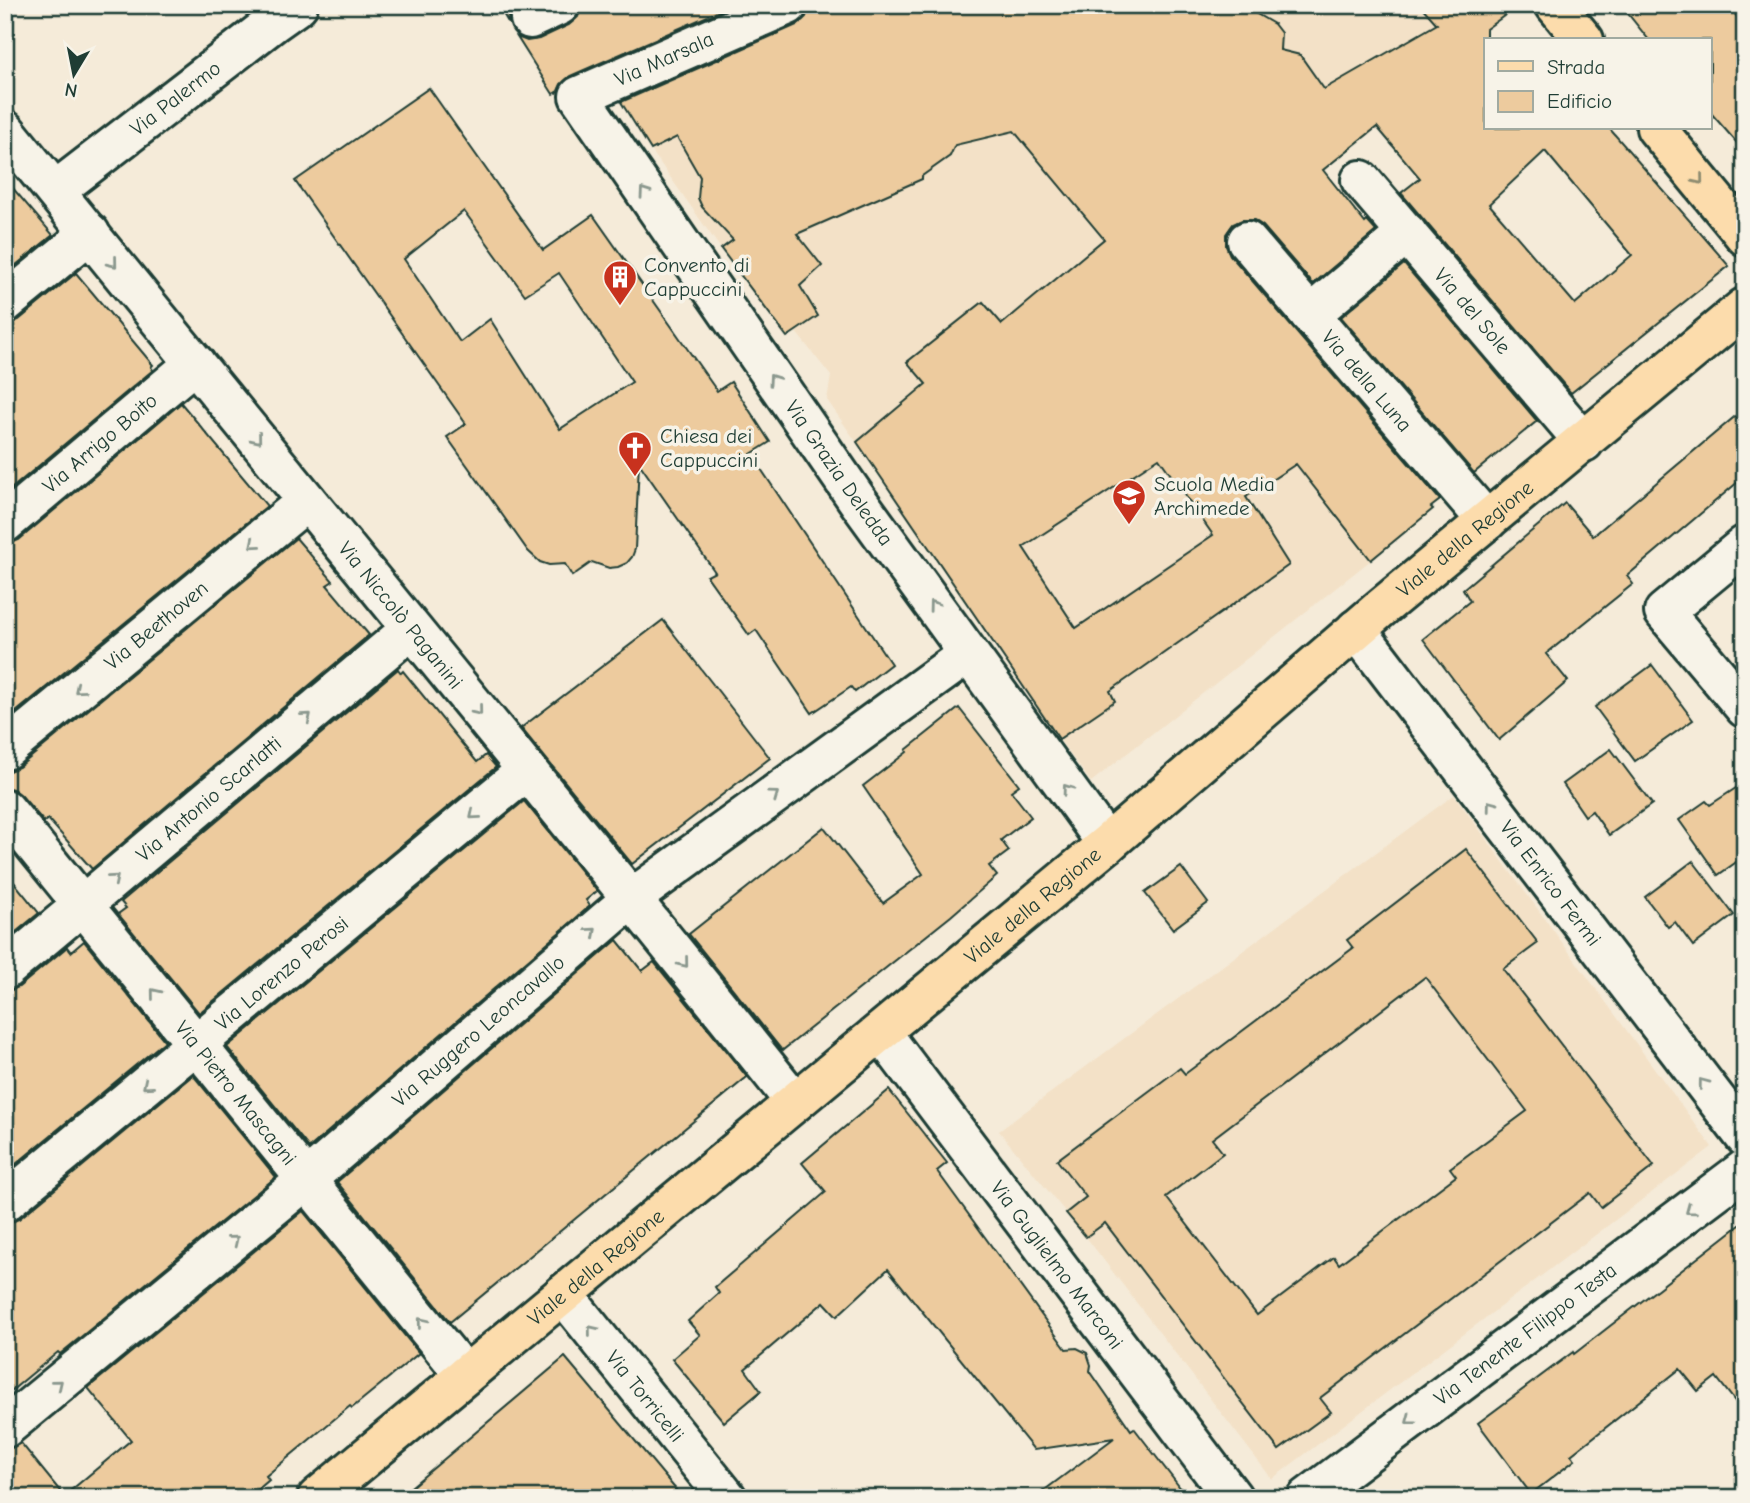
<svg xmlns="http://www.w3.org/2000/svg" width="1750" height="1503" font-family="'Comic Neue',sans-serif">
<rect width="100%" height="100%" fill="#f5ebd9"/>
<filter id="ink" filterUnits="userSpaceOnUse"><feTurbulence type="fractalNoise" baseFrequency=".0143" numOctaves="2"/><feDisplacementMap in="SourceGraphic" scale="14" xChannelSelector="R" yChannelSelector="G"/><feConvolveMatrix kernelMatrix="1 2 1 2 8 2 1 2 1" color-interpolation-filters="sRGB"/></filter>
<g filter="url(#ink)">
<!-- built -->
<g fill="#f3e1c7">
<polygon points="1236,5 1512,5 1515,8 1454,53 1215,233 1228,249 1169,303 1371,560 1091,782 1059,739 888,487 827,400 831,376 796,332 787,337 721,249 651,150 677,137"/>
<polygon points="1454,795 1712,1147 1272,1479 1086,1237 999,1131"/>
</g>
<!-- building -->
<g fill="#edcb9e" stroke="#1f3d34" stroke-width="2" fill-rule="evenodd">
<polygon points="498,5 513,5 508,16 509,24"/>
<polygon points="582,5 733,5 570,76 561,84 558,91 553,94 517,37 527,41 539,39 569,25 578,17"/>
<path d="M809,5H1241L1274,24L1281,33L1280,50L1300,55L1324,89L1437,24L1420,5H1519L1486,29V128H1609L1729,266L1571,393L1401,193L1420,178L1377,127L1323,170L1365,223L1367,221L1376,231L1313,284L1263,226L1254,220H1242L1233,224L1226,234V246L1230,255L1440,500L1431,507L1433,509L1371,560L1296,464L1246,497L1289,565L1110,691L1115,701L1059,739L857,442L926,384L907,362L983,302L1002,324L1104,239L1014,131L955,145L950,156L922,176V179L797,234L822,266L800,286L818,316L787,337L721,249L733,240L702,207L698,198L700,177L677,137L651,150L621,102L797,25L806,17ZM1545,151L1632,255L1575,304L1489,204ZM1159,458L1213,535L1076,628L1023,547Z"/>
<polygon points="1621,5 1728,5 1745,27 1745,152 1710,112 1710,40 1649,40"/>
<path d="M429,88L543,250L593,215L717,391L731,382L770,442L751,454L891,664L855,692L851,687L812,713L756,630L749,635L707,576L715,572L639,463L635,549L632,557L627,563L618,567L609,568L592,562L572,576L565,564L549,565L540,562L528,551L447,437L466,424L295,181ZM464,211L525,295L559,273L632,382L560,429L490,319L460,342L404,259Z"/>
<polygon points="5,179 53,235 5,274"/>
<polygon points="1404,264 1537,421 1474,473 1341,317"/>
<polygon points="76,273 153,365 151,367 153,370 5,494 5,324 9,324 19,320"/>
<polygon points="181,403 267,506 5,721 5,544 9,544 19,540"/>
<polygon points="1745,408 1745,476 1627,576 1633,584 1546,654 1568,681 1499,740 1423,639 1470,601 1463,589 1565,503 1593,536"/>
<polygon points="296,538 333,581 327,585 369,635 92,869 48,819 44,822 21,795 13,789 5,788 5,771 9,771 19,767"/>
<polygon points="663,620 770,758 632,864 521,728"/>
<polygon points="1652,665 1693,720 1635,761 1595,707"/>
<polygon points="398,669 401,673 403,671 477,762 486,755 496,767 199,1013 118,914 126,908 121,902"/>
<polygon points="959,708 1019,785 1011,791 1031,817 1001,840 1009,851 989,866 997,876 951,916 783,1050 781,1049 689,934 824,827 883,903 923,874 863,786 907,752 906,750"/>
<polygon points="1611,749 1652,804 1609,835 1592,811 1585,816 1563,784"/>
<polygon points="1745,782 1745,856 1718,875 1679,820 1706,801 1710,805"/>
<polygon points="524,801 597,891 586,900 590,906 309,1148 227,1047"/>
<path d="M1466,849L1538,943L1503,969L1654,1166L1601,1207L1590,1193L1320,1398L1331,1412L1279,1450L1105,1223L1086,1237L1066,1213L1086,1197L1057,1160L1180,1068L1185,1074L1353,948L1347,940ZM1425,977L1527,1111L1450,1168L1456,1176L1339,1264L1334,1257L1257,1315L1166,1197L1223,1153L1212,1139Z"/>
<polygon points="1693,861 1734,915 1693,946 1675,922 1668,927 1645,897"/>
<polygon points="1181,867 1208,903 1173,929 1145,893"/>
<polygon points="5,871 39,913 5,941"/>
<polygon points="617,940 642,971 654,962 747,1077 450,1322 337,1182"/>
<polygon points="84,941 165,1041 5,1173 5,991 9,991 19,987 67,947 71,952"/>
<polygon points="193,1075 276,1177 60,1354 58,1352 5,1396 5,1223 9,1223 19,1219"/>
<polygon points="889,1090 947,1163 937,1171 1066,1349 1077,1348 1087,1353 1091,1365 1090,1371 1131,1430 1134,1428 1188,1498 1034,1498 1114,1438 1034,1450 888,1269 837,1316 824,1302 745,1369 761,1391 724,1422 672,1359 700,1335 688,1321 719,1293 715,1287 826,1192 802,1163"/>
<polygon points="303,1211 419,1353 352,1408 350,1406 266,1476 269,1480 248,1498 5,1498 5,1449 9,1449 21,1443 64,1496 131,1440 88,1388"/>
<polygon points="1745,1221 1745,1414 1716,1377 1698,1391 1680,1369 1571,1455 1575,1460 1531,1494 1478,1423 1573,1352 1574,1354"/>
<polygon points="565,1357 683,1498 398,1498"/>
</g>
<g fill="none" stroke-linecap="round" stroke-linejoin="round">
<!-- minor casing -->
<g stroke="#1f3d34" stroke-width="44">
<g id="minor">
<path id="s1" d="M788,5L579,96L858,501L1107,844"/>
<polyline points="530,19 560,5"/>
<path id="s2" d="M5,130C268,455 535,776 795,1102"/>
<path id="s3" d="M1361,180L1584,442"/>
<path id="s4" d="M55,191L274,22L298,5"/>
<path id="s5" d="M1247,241L1487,521"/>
<polyline points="5,303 90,233"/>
<polyline points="1310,315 1407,233"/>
<path id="s6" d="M5,523L195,363"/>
<polyline points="1745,545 1664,612 1745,708"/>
<path id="s7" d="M1356,629L1745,1137"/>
<path id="s8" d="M5,750L307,501"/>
<path id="s9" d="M5,809L465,1375"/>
<path id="s10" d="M5,970L411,629"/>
<path id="s11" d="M881,1032L1233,1498"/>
<path id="s12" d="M5,1202L526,771"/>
<path id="s13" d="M563,1294L727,1498"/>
<path id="s14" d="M5,1428L306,1180L632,898L968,654"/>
<path id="s15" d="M1307,1498L1745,1169"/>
</g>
</g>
<!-- major casing -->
<g stroke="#1f3d34" stroke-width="44">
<g id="major">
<polyline points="1555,5 1584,40"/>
<polyline points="1656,128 1745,236"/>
<path id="s16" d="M317,1498L1107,844L1380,609L1745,307"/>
</g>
</g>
<!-- minor -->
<use href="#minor" stroke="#f7f3e8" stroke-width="38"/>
<!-- major -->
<use href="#major" stroke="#fcdcac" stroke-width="38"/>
</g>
<!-- one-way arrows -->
<defs><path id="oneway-chevron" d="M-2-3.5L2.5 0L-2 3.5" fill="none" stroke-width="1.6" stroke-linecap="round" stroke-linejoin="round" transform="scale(1.75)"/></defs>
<use stroke="#8e8c70" href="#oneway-chevron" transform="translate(1699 180) rotate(51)"/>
<g stroke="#8b988e">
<use href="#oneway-chevron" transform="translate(644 192) rotate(-125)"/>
<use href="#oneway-chevron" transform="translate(113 263) rotate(51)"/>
<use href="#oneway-chevron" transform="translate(773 379) rotate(-125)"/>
<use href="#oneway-chevron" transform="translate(257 439) rotate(51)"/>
<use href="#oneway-chevron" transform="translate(254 544) rotate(140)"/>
<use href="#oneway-chevron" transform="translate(933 605) rotate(-126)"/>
<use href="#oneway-chevron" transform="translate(79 689) rotate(140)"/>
<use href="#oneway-chevron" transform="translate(478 711) rotate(51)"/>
<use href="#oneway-chevron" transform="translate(307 717) rotate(-40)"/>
<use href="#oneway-chevron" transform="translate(1067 789) rotate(-126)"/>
<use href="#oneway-chevron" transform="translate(774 795) rotate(-36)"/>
<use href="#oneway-chevron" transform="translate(1491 805) rotate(-127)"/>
<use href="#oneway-chevron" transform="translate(474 815) rotate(140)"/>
<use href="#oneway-chevron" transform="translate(114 879) rotate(-40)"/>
<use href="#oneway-chevron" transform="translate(592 932) rotate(-41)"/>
<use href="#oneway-chevron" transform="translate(684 963) rotate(51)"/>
<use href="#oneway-chevron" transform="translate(155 993) rotate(-129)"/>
<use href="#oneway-chevron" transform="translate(1703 1083) rotate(-127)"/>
<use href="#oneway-chevron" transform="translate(147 1085) rotate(140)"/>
<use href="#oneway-chevron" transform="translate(1690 1210) rotate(143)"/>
<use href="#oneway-chevron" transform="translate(234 1240) rotate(-39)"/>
<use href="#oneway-chevron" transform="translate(422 1322) rotate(-129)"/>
<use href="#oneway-chevron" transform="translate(592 1330) rotate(-129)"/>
<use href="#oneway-chevron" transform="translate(58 1384) rotate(-39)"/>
<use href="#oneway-chevron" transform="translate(1410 1420) rotate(143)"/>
</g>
</g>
<!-- icons -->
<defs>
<g id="building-pin" transform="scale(1.75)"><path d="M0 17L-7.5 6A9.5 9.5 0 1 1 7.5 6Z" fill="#c8321e" stroke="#f7f3e8"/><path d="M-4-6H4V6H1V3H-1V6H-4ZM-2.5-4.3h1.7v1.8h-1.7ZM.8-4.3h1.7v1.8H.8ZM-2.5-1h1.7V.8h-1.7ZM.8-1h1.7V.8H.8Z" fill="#fff"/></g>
<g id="church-pin" transform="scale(1.75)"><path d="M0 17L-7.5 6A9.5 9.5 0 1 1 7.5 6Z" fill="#c8321e" stroke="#f7f3e8"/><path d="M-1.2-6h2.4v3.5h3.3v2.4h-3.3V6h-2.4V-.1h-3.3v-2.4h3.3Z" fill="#fff"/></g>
<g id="school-pin" transform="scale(1.75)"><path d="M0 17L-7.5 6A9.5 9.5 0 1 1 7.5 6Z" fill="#c8321e" stroke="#f7f3e8"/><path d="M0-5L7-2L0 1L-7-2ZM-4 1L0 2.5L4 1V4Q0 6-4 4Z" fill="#fff"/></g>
</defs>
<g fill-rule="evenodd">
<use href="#building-pin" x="620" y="277"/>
<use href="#church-pin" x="635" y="448"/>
<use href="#school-pin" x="1129" y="496"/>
</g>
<g text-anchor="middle" stroke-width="7" stroke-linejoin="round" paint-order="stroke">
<!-- street labels -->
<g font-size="21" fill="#1f3d34" stroke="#f7f3e8">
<text transform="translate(664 59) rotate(-24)" y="7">Via Marsala</text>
<text dy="7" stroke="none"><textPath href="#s4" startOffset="152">Via Palermo</textPath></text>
<text dy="7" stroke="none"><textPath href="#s3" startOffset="172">Via del Sole</textPath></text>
<text dy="7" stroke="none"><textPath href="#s5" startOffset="184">Via della Luna</textPath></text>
<text dy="7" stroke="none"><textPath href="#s6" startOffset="124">Via Arrigo Boito</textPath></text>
<text dy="7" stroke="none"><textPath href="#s1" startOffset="686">Via Grazia Deledda</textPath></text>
<text dy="7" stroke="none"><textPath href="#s16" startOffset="1496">Viale della Regione</textPath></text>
<text dy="7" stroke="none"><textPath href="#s2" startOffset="626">Via Niccolò Paganini</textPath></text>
<text dy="7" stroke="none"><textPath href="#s8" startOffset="196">Via Beethoven</textPath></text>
<text dy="7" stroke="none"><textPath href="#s10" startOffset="266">Via Antonio Scarlatti</textPath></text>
<text dy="7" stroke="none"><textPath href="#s7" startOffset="320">Via Enrico Fermi</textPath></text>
<text dy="7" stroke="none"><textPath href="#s16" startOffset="929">Viale della Regione</textPath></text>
<text dy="7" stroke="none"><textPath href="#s12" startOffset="359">Via Lorenzo Perosi</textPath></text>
<text dy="7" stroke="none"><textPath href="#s14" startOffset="618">Via Ruggero Leoncavallo</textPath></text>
<text dy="7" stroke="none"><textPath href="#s9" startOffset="366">Via Pietro Mascagni</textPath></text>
<text dy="7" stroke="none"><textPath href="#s11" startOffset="292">Via Guglielmo Marconi</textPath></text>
<text dy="7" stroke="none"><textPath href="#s16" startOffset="362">Viale della Regione</textPath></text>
<text dy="7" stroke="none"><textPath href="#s15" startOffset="273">Via Tenente Filippo Testa</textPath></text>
<text dy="7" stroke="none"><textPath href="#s13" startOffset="131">Via Torricelli</textPath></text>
</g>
<!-- poi labels -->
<g font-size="21" fill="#1f3d34" stroke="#f7f3e8" text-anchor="start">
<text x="644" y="272">Convento di<tspan x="644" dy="24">Cappuccini</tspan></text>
<text x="660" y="443">Chiesa dei<tspan x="660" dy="24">Cappuccini</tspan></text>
<text x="1154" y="491">Scuola Media<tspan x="1154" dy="24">Archimede</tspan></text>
</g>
</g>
<!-- margin -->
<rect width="1750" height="1503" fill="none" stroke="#f7f3e8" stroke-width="28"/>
<rect x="14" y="14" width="1722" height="1475" fill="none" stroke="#1f3d34" stroke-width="2.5" filter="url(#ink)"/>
<!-- legend -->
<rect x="1484" y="38" width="228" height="91" fill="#f7f3e8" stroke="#a1aaa0" stroke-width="2"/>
<rect x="1498" y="61" width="35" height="10" fill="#fcdcac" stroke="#a1aaa0" stroke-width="2"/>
<text x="1547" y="74" font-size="21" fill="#1f3d34">Strada</text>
<rect x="1498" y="91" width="35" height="21" fill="#edcb9e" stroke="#a1aaa0" stroke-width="2"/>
<text x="1547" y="108" font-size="21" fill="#1f3d34">Edificio</text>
<!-- north arrow -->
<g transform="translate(74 74) rotate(190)" stroke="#f7f3e8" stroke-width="5" paint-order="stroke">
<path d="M0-5L12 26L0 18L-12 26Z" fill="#1f3d34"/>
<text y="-10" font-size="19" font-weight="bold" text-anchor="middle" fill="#1f3d34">N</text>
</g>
</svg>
